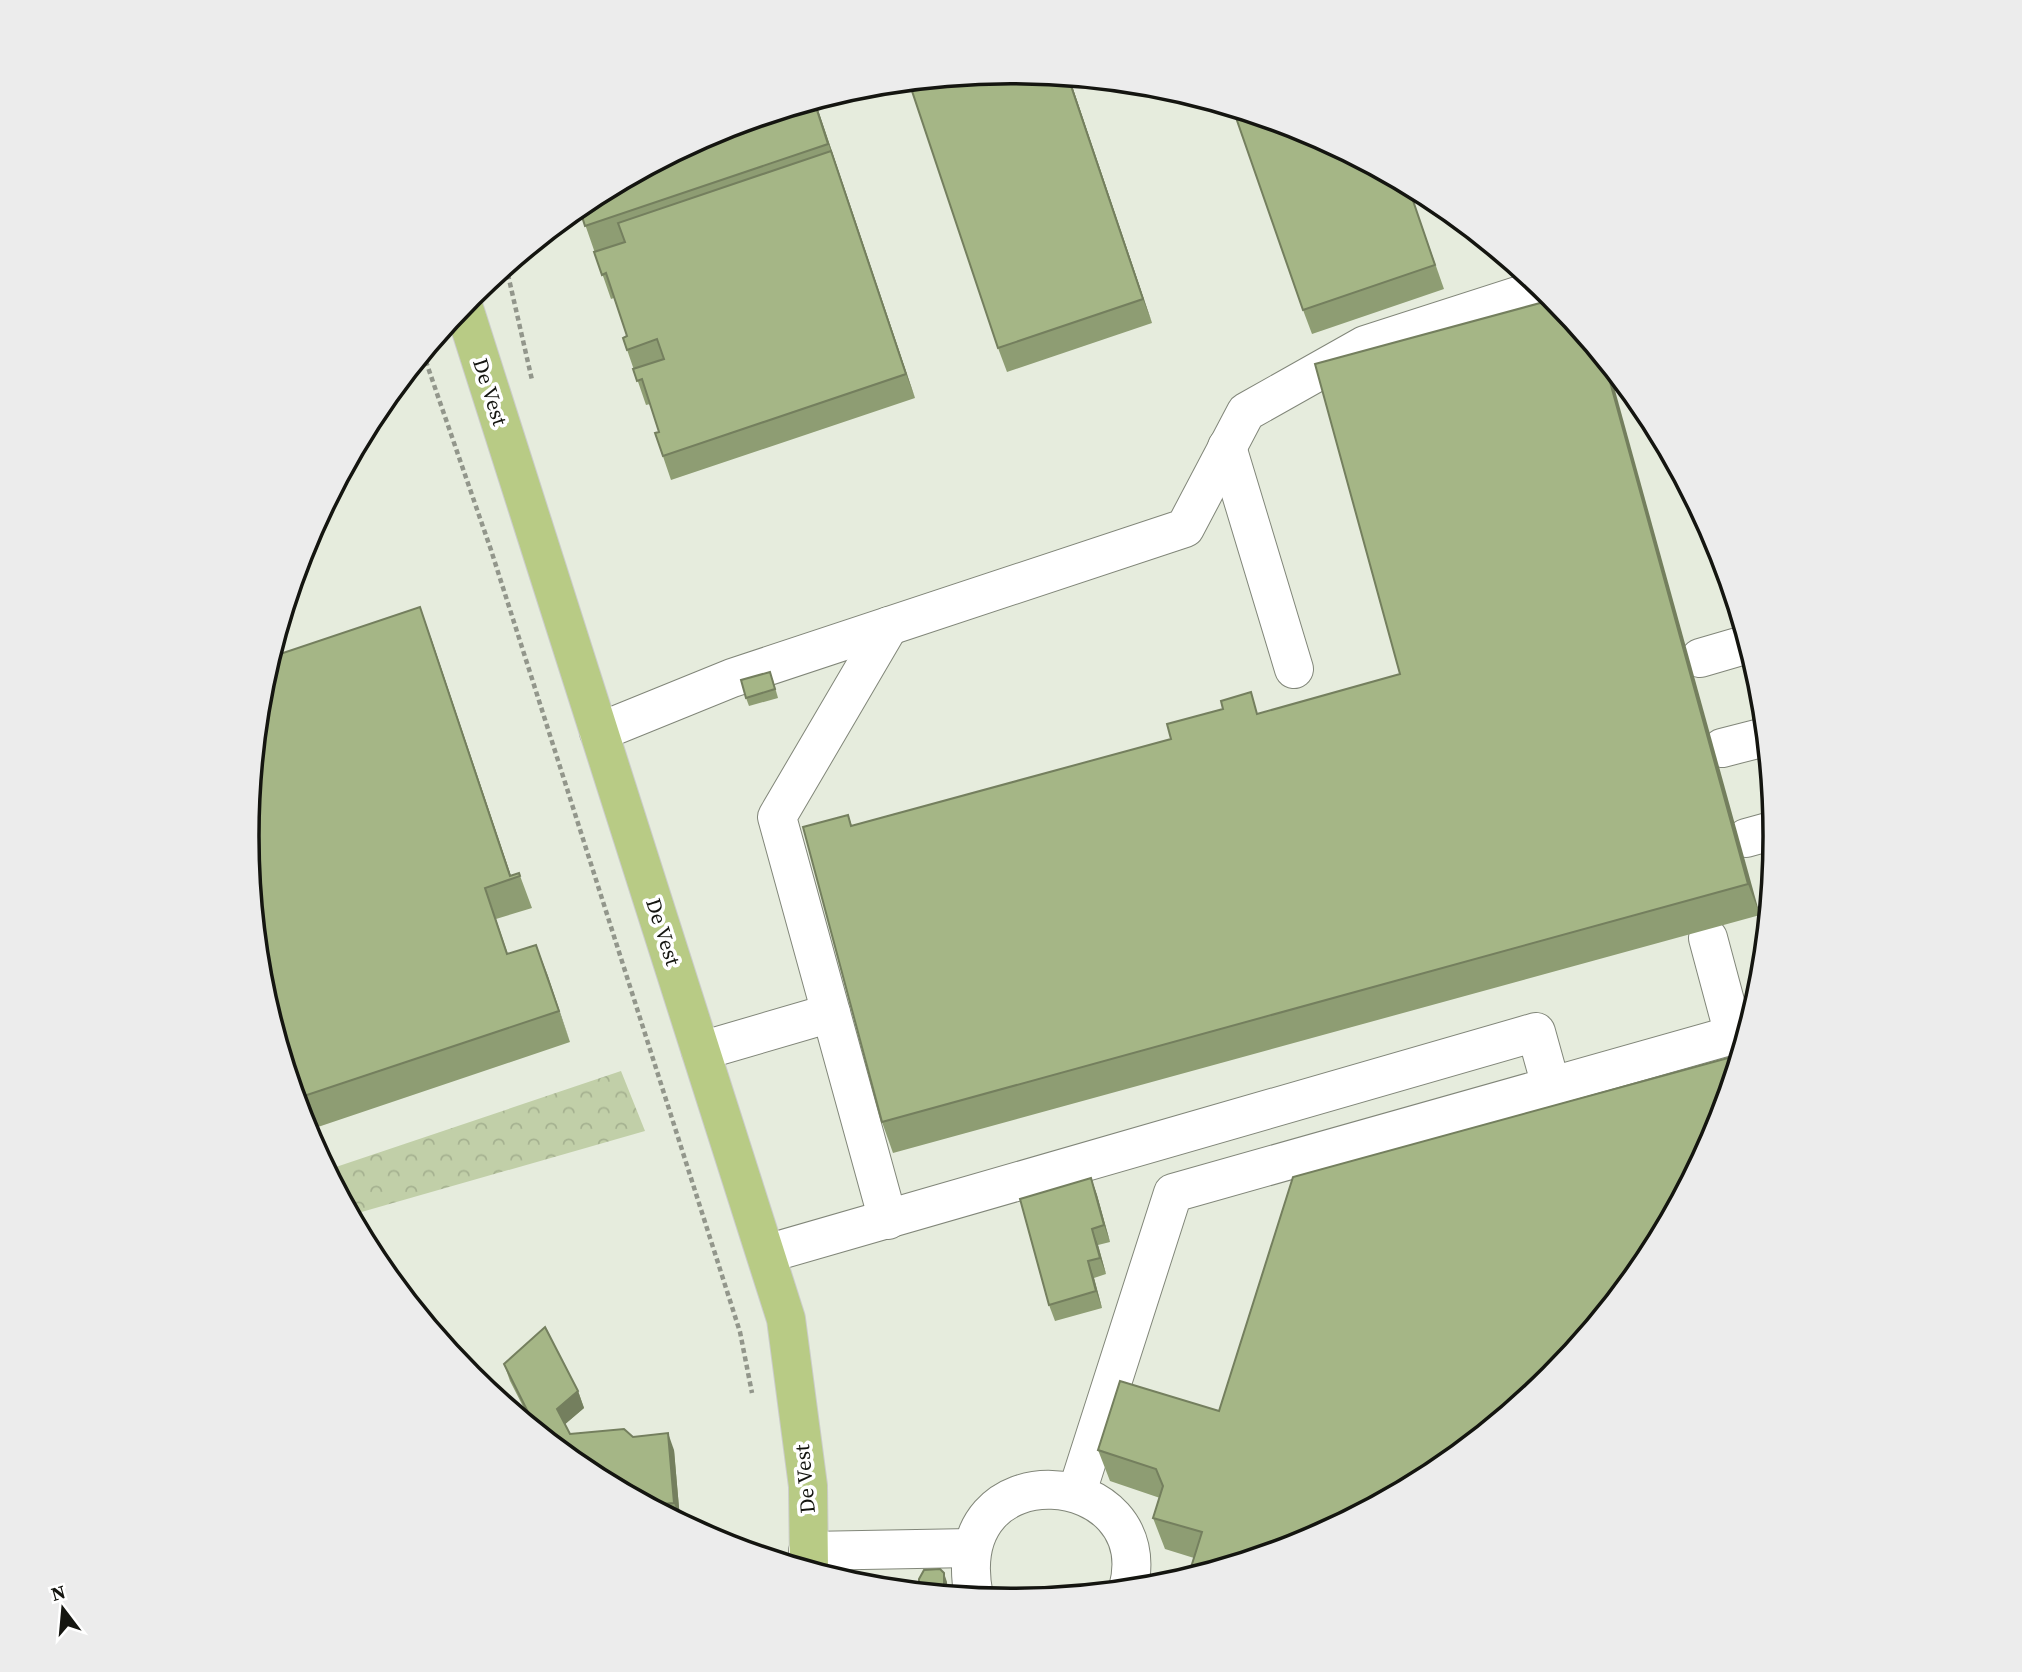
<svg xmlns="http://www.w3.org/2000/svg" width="2022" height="1672" font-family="'Source Serif 4',serif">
<defs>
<pattern id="forest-crowns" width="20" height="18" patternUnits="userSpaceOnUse" patternTransform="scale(1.75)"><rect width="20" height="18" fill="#c1cfa8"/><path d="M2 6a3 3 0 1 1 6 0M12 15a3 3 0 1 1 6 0" fill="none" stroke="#a5b190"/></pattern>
</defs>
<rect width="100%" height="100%" fill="#e6ecdd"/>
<!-- forest -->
<polygon fill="url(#forest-crowns)" points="621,1071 645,1131 351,1215 327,1170"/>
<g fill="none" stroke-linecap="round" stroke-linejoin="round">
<!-- minor casing -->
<g stroke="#818679" stroke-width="40">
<g id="minor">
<polyline points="1227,447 1294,669"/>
<polyline points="1700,658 1748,644"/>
<polyline points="599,732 732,678 1185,528 1246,412 1365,345 1542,288"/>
<polyline points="1722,748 1765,737"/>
<polyline points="1746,838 1775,830"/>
<polyline points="1708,938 1734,1035"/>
<polyline points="701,1051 831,1013"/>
<polyline points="888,1220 777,817 889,626"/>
<polyline points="766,1254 1536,1032 1551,1086"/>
<polyline points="1077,1492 1173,1193 1747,1031"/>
<polyline points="808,1551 971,1548"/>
<path d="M974,1597C943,1445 1161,1466 1128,1589"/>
</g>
</g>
<!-- major casing -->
<g stroke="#cbccca" stroke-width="40">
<polyline id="major" points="463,305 786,1319 808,1486 809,1569"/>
</g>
<!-- path -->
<g stroke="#92968b" stroke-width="4.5" stroke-dasharray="5 3.5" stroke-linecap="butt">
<polyline points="506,266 532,380"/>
<polyline points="423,353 491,550 740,1332 752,1393"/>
</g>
<!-- minor -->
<use href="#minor" stroke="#fff" stroke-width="38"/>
<!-- major -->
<use href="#major" stroke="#b8cb85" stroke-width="38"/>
</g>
<!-- wall -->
<g fill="#8e9d73">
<polygon points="1069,77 1152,323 1007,372 998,348"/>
<polygon points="815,101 915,398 671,480 655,433 659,432 650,404 646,405 623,338 627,336 614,298 611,299 579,207 719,130"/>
<polygon points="1408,186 1444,289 1312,334 1303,310"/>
<polygon points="1555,299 1760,915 893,1153 882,1122 848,815 852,826 1171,739 1400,674"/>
<polygon points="431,638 511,876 519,873 532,908 496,919 508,954 536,945 570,1042 315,1128 304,1096"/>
<polygon points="773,680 778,698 749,706 746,698"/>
<polygon points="1739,1055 1194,1558 1165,1549 1153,1518 1160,1498 1110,1481 1098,1450 1219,1411"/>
<polygon points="1091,1178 1097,1195 1110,1242 1098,1245 1106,1274 1094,1278 1102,1308 1055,1321 1049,1305"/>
<polygon points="504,1364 578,1391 584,1408 565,1424 570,1434 633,1437 674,1450 680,1519 677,1520 586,1471 529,1418 510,1381"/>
<polygon points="947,1582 947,1594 919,1591"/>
</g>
<!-- shaded-wall -->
<g fill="#747f5e">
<polygon points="1068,77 1069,77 1152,323 1143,299"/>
<polygon points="814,101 815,101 915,398 906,374"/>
<polygon points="1604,360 1608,365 1760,915 1748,884"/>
<polygon points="420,607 431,638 512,879 511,879"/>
<polygon points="536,945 548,976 570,1042 559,1011"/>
<polygon points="1091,1178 1097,1195 1110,1242 1104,1225"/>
<polygon points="1092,1229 1098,1245 1106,1274 1100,1258"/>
<polygon points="1088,1261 1094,1278 1102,1308 1096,1291"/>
<polygon points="578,1391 584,1408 563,1426 557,1409"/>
<polygon points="668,1433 674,1450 680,1519 674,1503"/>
<polygon points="944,1573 947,1582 947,1594 944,1589"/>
</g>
<!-- building -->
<g fill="#a5b686" stroke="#747f5e" stroke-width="2">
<polygon points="1011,72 1068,77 1143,299 998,348 909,82"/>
<polygon points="814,101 828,144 585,226 579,207 587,200 719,130"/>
<polygon points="1233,109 1304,130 1408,186 1435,265 1303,310"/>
<polygon points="831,151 906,374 663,456 655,433 659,432 642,379 637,381 633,369 664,359 657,339 627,350 623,338 627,336 606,273 602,275 594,252 625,242 618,223"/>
<polygon points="1555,299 1604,360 1748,884 882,1122 803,827 848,815 851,826 1171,739 1167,724 1223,709 1221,701 1251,692 1257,714 1400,674 1315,364"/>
<polygon points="420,607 510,876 519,873 520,876 485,888 507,954 536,945 559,1011 304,1096 260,966 247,836 262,687 271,657"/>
<polygon points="770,672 775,689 746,698 741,680"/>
<polygon points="1739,1055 1717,1129 1646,1261 1551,1377 1435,1472 1303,1542 1188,1577 1202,1532 1153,1518 1163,1486 1156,1469 1098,1450 1120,1381 1219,1411 1293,1177"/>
<polygon points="1091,1178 1104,1225 1092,1229 1100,1258 1088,1261 1096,1291 1049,1305 1020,1199"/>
<polygon points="545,1327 578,1391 557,1409 570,1434 624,1429 633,1437 668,1433 674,1503 649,1505 615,1487 615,1486 586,1471 527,1422 530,1416 504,1364"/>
<polygon points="940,1569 944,1573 944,1589 939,1589 938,1593 919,1591 919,1579 924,1570"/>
</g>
<g text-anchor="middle" stroke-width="7" stroke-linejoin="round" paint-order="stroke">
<!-- street labels -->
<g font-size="21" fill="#141510" stroke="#fff">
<text transform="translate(490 392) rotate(72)" y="7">De Vest</text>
<text transform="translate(663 932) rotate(72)" y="7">De Vest</text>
<text transform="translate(805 1479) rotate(-95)" y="7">De Vest</text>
</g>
</g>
<!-- crop -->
<path d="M0 0H2022V1672H0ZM259 836a752 752 0 1 1 1504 0a752 752 0 1 1-1504 0Z" fill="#ececec" fill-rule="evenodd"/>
<path fill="none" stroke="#141510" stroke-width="3.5" d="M259 836a752 752 0 1 1 1504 0a752 752 0 1 1-1504 0Z"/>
<!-- north arrow -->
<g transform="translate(63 1609) rotate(344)" stroke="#ffffff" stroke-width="5" paint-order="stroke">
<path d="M0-5L12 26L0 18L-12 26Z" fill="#141510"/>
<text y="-10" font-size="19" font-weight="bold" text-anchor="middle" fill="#141510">N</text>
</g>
</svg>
